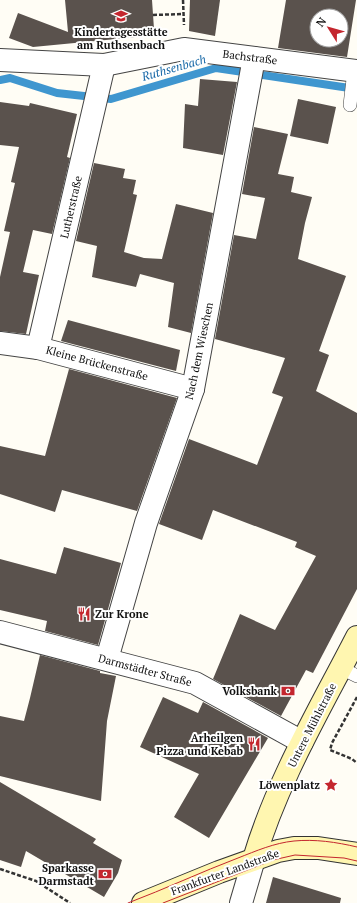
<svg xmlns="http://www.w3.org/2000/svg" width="357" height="903" font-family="'PT Serif',serif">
<rect width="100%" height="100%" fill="#fffdf5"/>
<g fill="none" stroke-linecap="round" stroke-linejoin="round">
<!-- stream -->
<polyline stroke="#3f96cf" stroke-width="8" points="0,80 10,78 57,93 111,99 216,68 356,89"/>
</g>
<!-- building -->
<g fill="#5a524d" fill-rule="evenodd">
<polygon points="65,0 152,0 154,29 137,31 137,37 33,47 9,38 18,13 68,32"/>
<polygon points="190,0 220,0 215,36 189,31"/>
<path d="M286,0H356L347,57L278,48ZM317,16H341V40H317Z"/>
<polygon points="200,79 237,82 223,155 183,148 185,104 198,106"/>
<polygon points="298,99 336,107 328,144 290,136"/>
<polygon points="0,102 29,106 30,103 77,114 67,157 70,158 52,234 33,230 23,272 39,275 26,334 0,331 0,277 10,232 4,231 15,183 11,182 19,147 0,145"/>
<polygon points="254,127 288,134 278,174 294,177 291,192 312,197 305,223 298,259 346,276 319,351 329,355 316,391 357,413 357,589 313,673 306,670 281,716 213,679 240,614 275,630 316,556 295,547 297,542 213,510 202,540 159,524 189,439 257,465 283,397 272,393 285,358 215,339 234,235 256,239 265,198 242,194"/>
<polygon points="94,163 125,169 123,178 136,180 133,194 137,195 124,252 144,258 162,259 176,204 213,213 191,333 168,327 174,283 140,274 136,287 92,277 97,246 76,241"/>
<polygon points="68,320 180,350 176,371 61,341"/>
<polygon points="69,369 177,398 137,511 62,490 55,512 0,494 0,446 45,456"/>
<polygon points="64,547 121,563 98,645 45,631 47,621 0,610 0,559 56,574"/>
<polygon points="40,655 100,671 100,673 116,676 107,721 101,801 0,776 0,716 24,721 30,698"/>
<polygon points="163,697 198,713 203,702 268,738 209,838 174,817 199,774 140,747"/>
<polygon points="0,782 96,839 93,843 122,860 118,873 104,897 26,851 21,867 0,860"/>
<polygon points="273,877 341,898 340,903 266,903"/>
</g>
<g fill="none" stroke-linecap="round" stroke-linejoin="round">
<!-- lane casing -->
<g stroke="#444" stroke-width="14">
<g id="lane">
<polyline points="350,105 354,71"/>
<polyline points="341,668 357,676"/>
</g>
</g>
<!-- street casing -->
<g stroke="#444" stroke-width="24">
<g id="street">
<polyline points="0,60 104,65 184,49 357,71"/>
<polyline points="0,343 38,348 193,389"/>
<polyline points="38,348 104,65"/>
<polyline points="0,632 195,683 302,742"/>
<polyline points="107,659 146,523 193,389 254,58"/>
<polyline points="241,903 254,859"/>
</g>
</g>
<!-- secondary casing -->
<g stroke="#333" stroke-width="24">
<g id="secondary">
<path d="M254,859C277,781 320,709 357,637"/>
<polyline points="143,903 219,872 278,851 294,848 318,848 357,854"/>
</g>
</g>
<!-- path -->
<g stroke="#333" stroke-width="2.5" stroke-dasharray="4 2" stroke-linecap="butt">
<polyline points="183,0 184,25"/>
<polyline points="153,15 183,14"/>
<polyline points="357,697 332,743 330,750 352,759 357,763"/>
<polyline points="0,869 36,881 70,903"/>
</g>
<!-- lane -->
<use href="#lane" stroke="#fff" stroke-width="13"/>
<!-- street -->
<use href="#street" stroke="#fff" stroke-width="22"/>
<!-- secondary -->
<use href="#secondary" stroke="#fff6b0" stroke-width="22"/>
<!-- tram -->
<g stroke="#c4262e" stroke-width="1">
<path d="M128,903C165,889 201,872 238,858C256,851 274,843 294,841C315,839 336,842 357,847"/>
<polyline points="163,903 273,860 295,855 344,858 357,861"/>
</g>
</g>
<!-- icons -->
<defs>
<g id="school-bare" transform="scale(1.08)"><path d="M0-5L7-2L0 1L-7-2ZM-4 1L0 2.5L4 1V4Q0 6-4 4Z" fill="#c4262e" stroke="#fff" stroke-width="2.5" paint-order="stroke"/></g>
<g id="restaurant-bare" transform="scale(1.08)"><path d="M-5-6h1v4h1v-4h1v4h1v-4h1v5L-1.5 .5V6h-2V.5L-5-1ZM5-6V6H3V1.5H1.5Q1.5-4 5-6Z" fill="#c4262e" stroke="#fff" stroke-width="2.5" paint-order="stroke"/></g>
<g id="bank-bare" transform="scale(1.08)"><path d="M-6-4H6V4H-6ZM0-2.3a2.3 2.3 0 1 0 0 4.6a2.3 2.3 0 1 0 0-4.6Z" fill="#c4262e" stroke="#fff" stroke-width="2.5" paint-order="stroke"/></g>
<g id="sight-bare" transform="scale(1.08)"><path d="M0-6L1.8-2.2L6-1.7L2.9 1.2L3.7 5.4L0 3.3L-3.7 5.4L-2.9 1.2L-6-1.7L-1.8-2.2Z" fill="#c4262e" stroke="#fff" stroke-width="2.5" paint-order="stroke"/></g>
</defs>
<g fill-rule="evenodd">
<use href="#school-bare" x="121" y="16"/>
<use href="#restaurant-bare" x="84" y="614"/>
<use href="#bank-bare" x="288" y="691"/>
<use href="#restaurant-bare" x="254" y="744"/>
<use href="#sight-bare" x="331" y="785"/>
<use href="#bank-bare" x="105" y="874"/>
</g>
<g text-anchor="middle" stroke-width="4" stroke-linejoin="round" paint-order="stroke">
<!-- poi labels -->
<g font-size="11" font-weight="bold" fill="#111" stroke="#fff" text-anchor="end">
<text x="121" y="36" text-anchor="middle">Kindertagesstätte<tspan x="121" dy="13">am Ruthsenbach</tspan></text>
<text x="95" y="618" text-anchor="start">Zur Krone</text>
<text x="277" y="695">Volksbank</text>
<text x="243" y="742">Arheilgen<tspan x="243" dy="13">Pizza und Kebab</tspan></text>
<text x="320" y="789">Löwenplatz</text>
<text x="94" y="872">Sparkasse<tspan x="94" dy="13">Darmstadt</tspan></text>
</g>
<!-- street labels -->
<g font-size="11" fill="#111" stroke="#fff">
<text transform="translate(250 57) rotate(7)" y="4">Bachstraße</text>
<text transform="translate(71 207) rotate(-77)" y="4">Lutherstraße</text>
<text transform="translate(199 351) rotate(-78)" y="4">Nach dem Wieschen</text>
<text transform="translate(97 363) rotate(15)" y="4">Kleine Brückenstraße</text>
<text transform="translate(145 670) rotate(15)" y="4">Darmstädter Straße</text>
<text transform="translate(312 725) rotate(-63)" y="4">Untere Mühlstraße</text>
<text transform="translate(225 872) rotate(-20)" y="4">Frankfurter Landstraße</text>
</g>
<!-- water labels -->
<g font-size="12" font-style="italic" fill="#1768a6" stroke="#fff">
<text transform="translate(174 68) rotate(-16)" y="4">Ruthsenbach</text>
</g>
</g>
<!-- north arrow -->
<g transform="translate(329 28) rotate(307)"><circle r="19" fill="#ffffff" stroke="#a0a0a0"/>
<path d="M0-3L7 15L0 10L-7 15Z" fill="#c4262e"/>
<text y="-6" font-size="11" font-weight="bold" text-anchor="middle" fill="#111111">N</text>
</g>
</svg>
